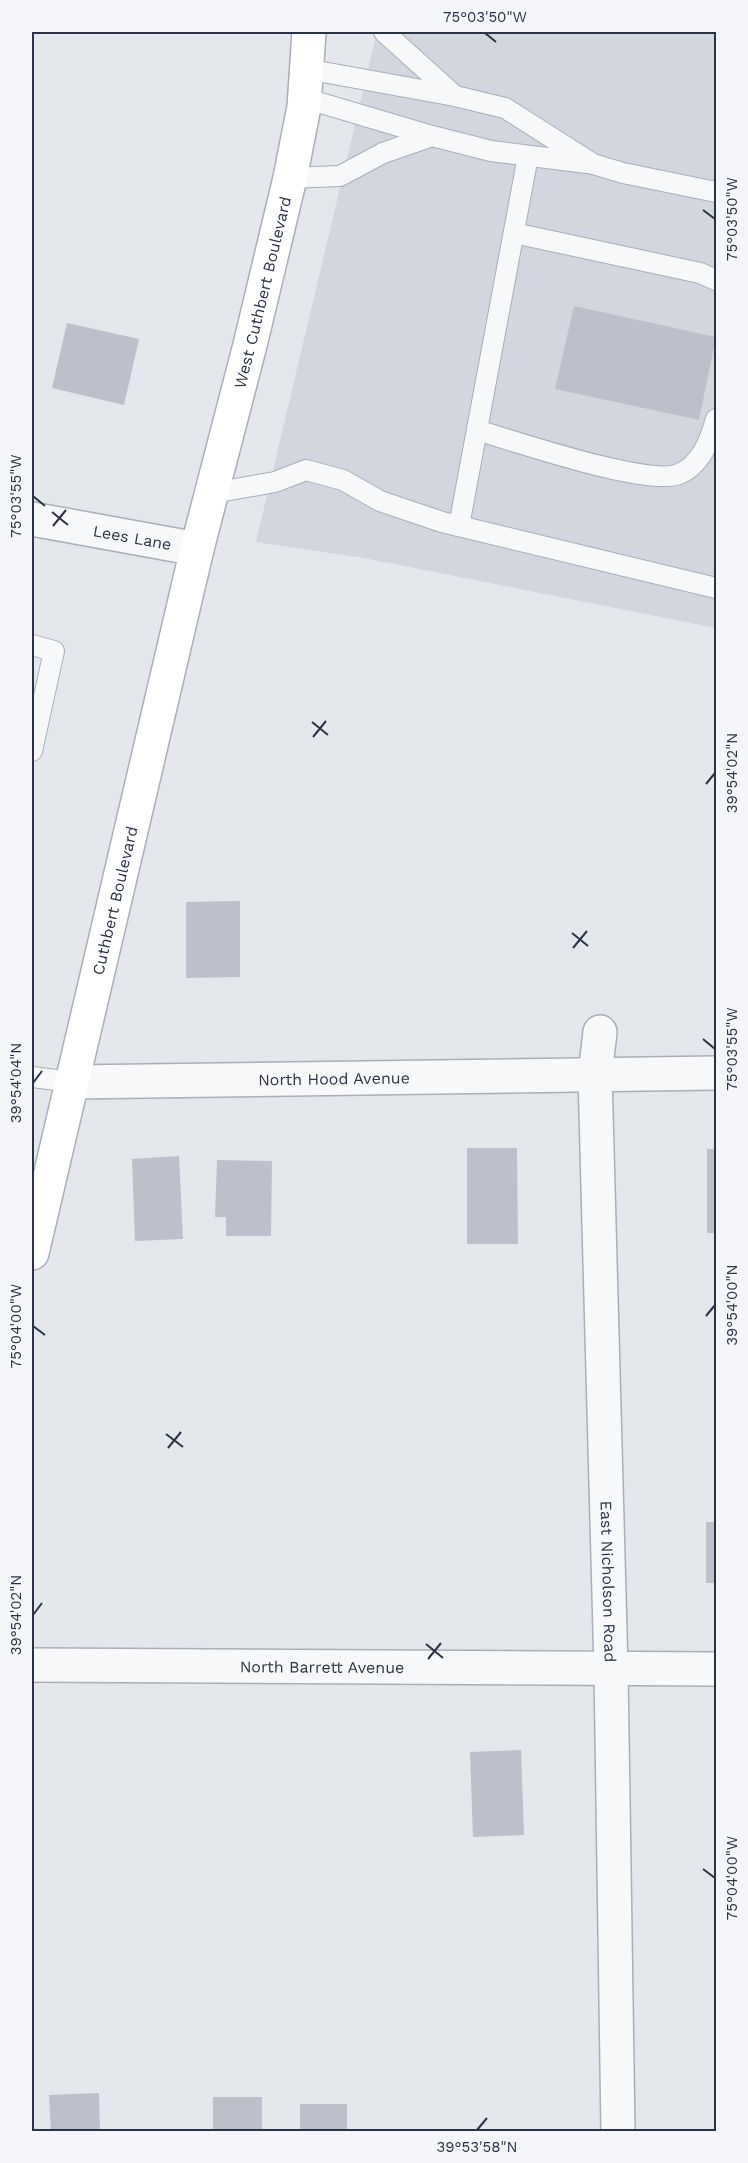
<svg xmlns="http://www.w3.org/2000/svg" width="748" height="2163" font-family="'Work Sans',sans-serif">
<rect width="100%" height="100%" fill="#e4e7ec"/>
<!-- built -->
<polygon fill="#d2d6de" points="377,32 716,32 716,628 364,558 256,542"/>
<!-- building -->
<g fill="#bbc0ca">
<polygon points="574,306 716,337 699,420 555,389"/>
<polygon points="67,323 139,339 124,405 52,388"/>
<polygon points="240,901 240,977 186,978 186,902"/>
<polygon points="467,1148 517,1148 518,1244 467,1244"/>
<rect x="707" y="1149" width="9" height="84"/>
<polygon points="179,1156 183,1239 135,1241 132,1159"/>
<polygon points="217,1160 272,1161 271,1236 226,1236 226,1217 215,1217"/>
<rect x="706" y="1522" width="10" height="61"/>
<polygon points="521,1750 524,1835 473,1837 470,1752"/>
<polygon points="99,2093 100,2132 51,2132 49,2095"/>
<rect x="213" y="2097" width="49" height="35"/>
<rect x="300" y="2104" width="47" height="28"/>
</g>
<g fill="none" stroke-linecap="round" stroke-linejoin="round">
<!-- service casing -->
<g stroke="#a9aeb7" stroke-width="22">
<g id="service">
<polyline points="384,32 455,96"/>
<polyline points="306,69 455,96 505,108 593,164 623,173 716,192"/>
<polyline points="304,98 432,136 491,151 587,163"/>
<polyline points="290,178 340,176 383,153 432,136"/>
<polyline points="514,233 700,273 716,280"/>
<path d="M477,430C514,441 649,487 679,474C701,465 710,440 716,419"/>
<polyline points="213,493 275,482 306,470 343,480 380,501 442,522 716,588"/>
<polyline points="459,526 528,156"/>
<polyline points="32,645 54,651 32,751"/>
<polyline points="32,1077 73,1082"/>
</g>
</g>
<!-- minor casing -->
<g stroke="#a9aeb7" stroke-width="36">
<g id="minor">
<path id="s1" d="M32,519L197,549"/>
<path id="s2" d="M600,1032L595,1075L611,1669L618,2132"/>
<path id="s3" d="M73,1082L716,1073"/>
<path id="s4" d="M32,1665L716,1669"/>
</g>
</g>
<!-- secondary casing -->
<g stroke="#a9aeb7" stroke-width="36">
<g id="secondary">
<path id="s5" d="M32,1253L197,549L250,345L290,178L304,107L309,32"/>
</g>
</g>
<!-- service -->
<use href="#service" stroke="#f7f8fa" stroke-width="20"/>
<!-- minor -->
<use href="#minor" stroke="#f7f8fa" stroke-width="33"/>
<!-- secondary -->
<use href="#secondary" stroke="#fff" stroke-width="33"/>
</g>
<!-- ticks -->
<path fill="none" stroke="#2b3445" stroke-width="2" d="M485,33L496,42M703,210L715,219M33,496L45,506M52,512L68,525M53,526L66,510M312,722L328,735M313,737L326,721M706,784L715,773M572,933L588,946M573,948L587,931M703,1039L715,1049M33,1083L42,1071M706,1316L715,1305M33,1326L45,1335M166,1434L183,1447M168,1448L181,1432M33,1615L42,1603M426,1644L443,1658M428,1659L441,1643M703,1869L715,1878M477,2130L487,2118"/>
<g text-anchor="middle" stroke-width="5" stroke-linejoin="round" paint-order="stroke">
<!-- street labels -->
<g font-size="16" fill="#2b3445" stroke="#f4f6f9">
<text dy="6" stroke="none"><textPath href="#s5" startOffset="988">West Cuthbert Boulevard</textPath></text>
<text dy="6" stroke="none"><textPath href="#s1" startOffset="102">Lees Lane</textPath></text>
<text dy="6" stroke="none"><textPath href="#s5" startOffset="362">Cuthbert Boulevard</textPath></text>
<text dy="6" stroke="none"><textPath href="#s3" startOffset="261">North Hood Avenue</textPath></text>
<text dy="6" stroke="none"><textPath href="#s2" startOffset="550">East Nicholson Road</textPath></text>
<text dy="6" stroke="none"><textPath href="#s4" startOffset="290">North Barrett Avenue</textPath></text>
</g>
</g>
<!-- border -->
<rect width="748" height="2163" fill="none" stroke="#f4f6f9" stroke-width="66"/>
<rect x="33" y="33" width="682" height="2097" fill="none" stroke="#2b3445" stroke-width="2"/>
<g font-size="15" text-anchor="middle" fill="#2b3445">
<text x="485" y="22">75°03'50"W</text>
<text transform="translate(732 219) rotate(-90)" y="5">75°03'50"W</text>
<text transform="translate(16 496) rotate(-90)" y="5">75°03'55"W</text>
<text transform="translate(732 773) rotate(-90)" y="5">39°54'02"N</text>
<text transform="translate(732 1049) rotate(-90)" y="5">75°03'55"W</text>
<text transform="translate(16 1083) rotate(-90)" y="5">39°54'04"N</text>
<text transform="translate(732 1305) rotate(-90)" y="5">39°54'00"N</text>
<text transform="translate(16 1326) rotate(-90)" y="5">75°04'00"W</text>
<text transform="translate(16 1615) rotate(-90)" y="5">39°54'02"N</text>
<text transform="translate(732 1878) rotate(-90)" y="5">75°04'00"W</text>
<text x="477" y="2152">39°53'58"N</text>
</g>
</svg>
